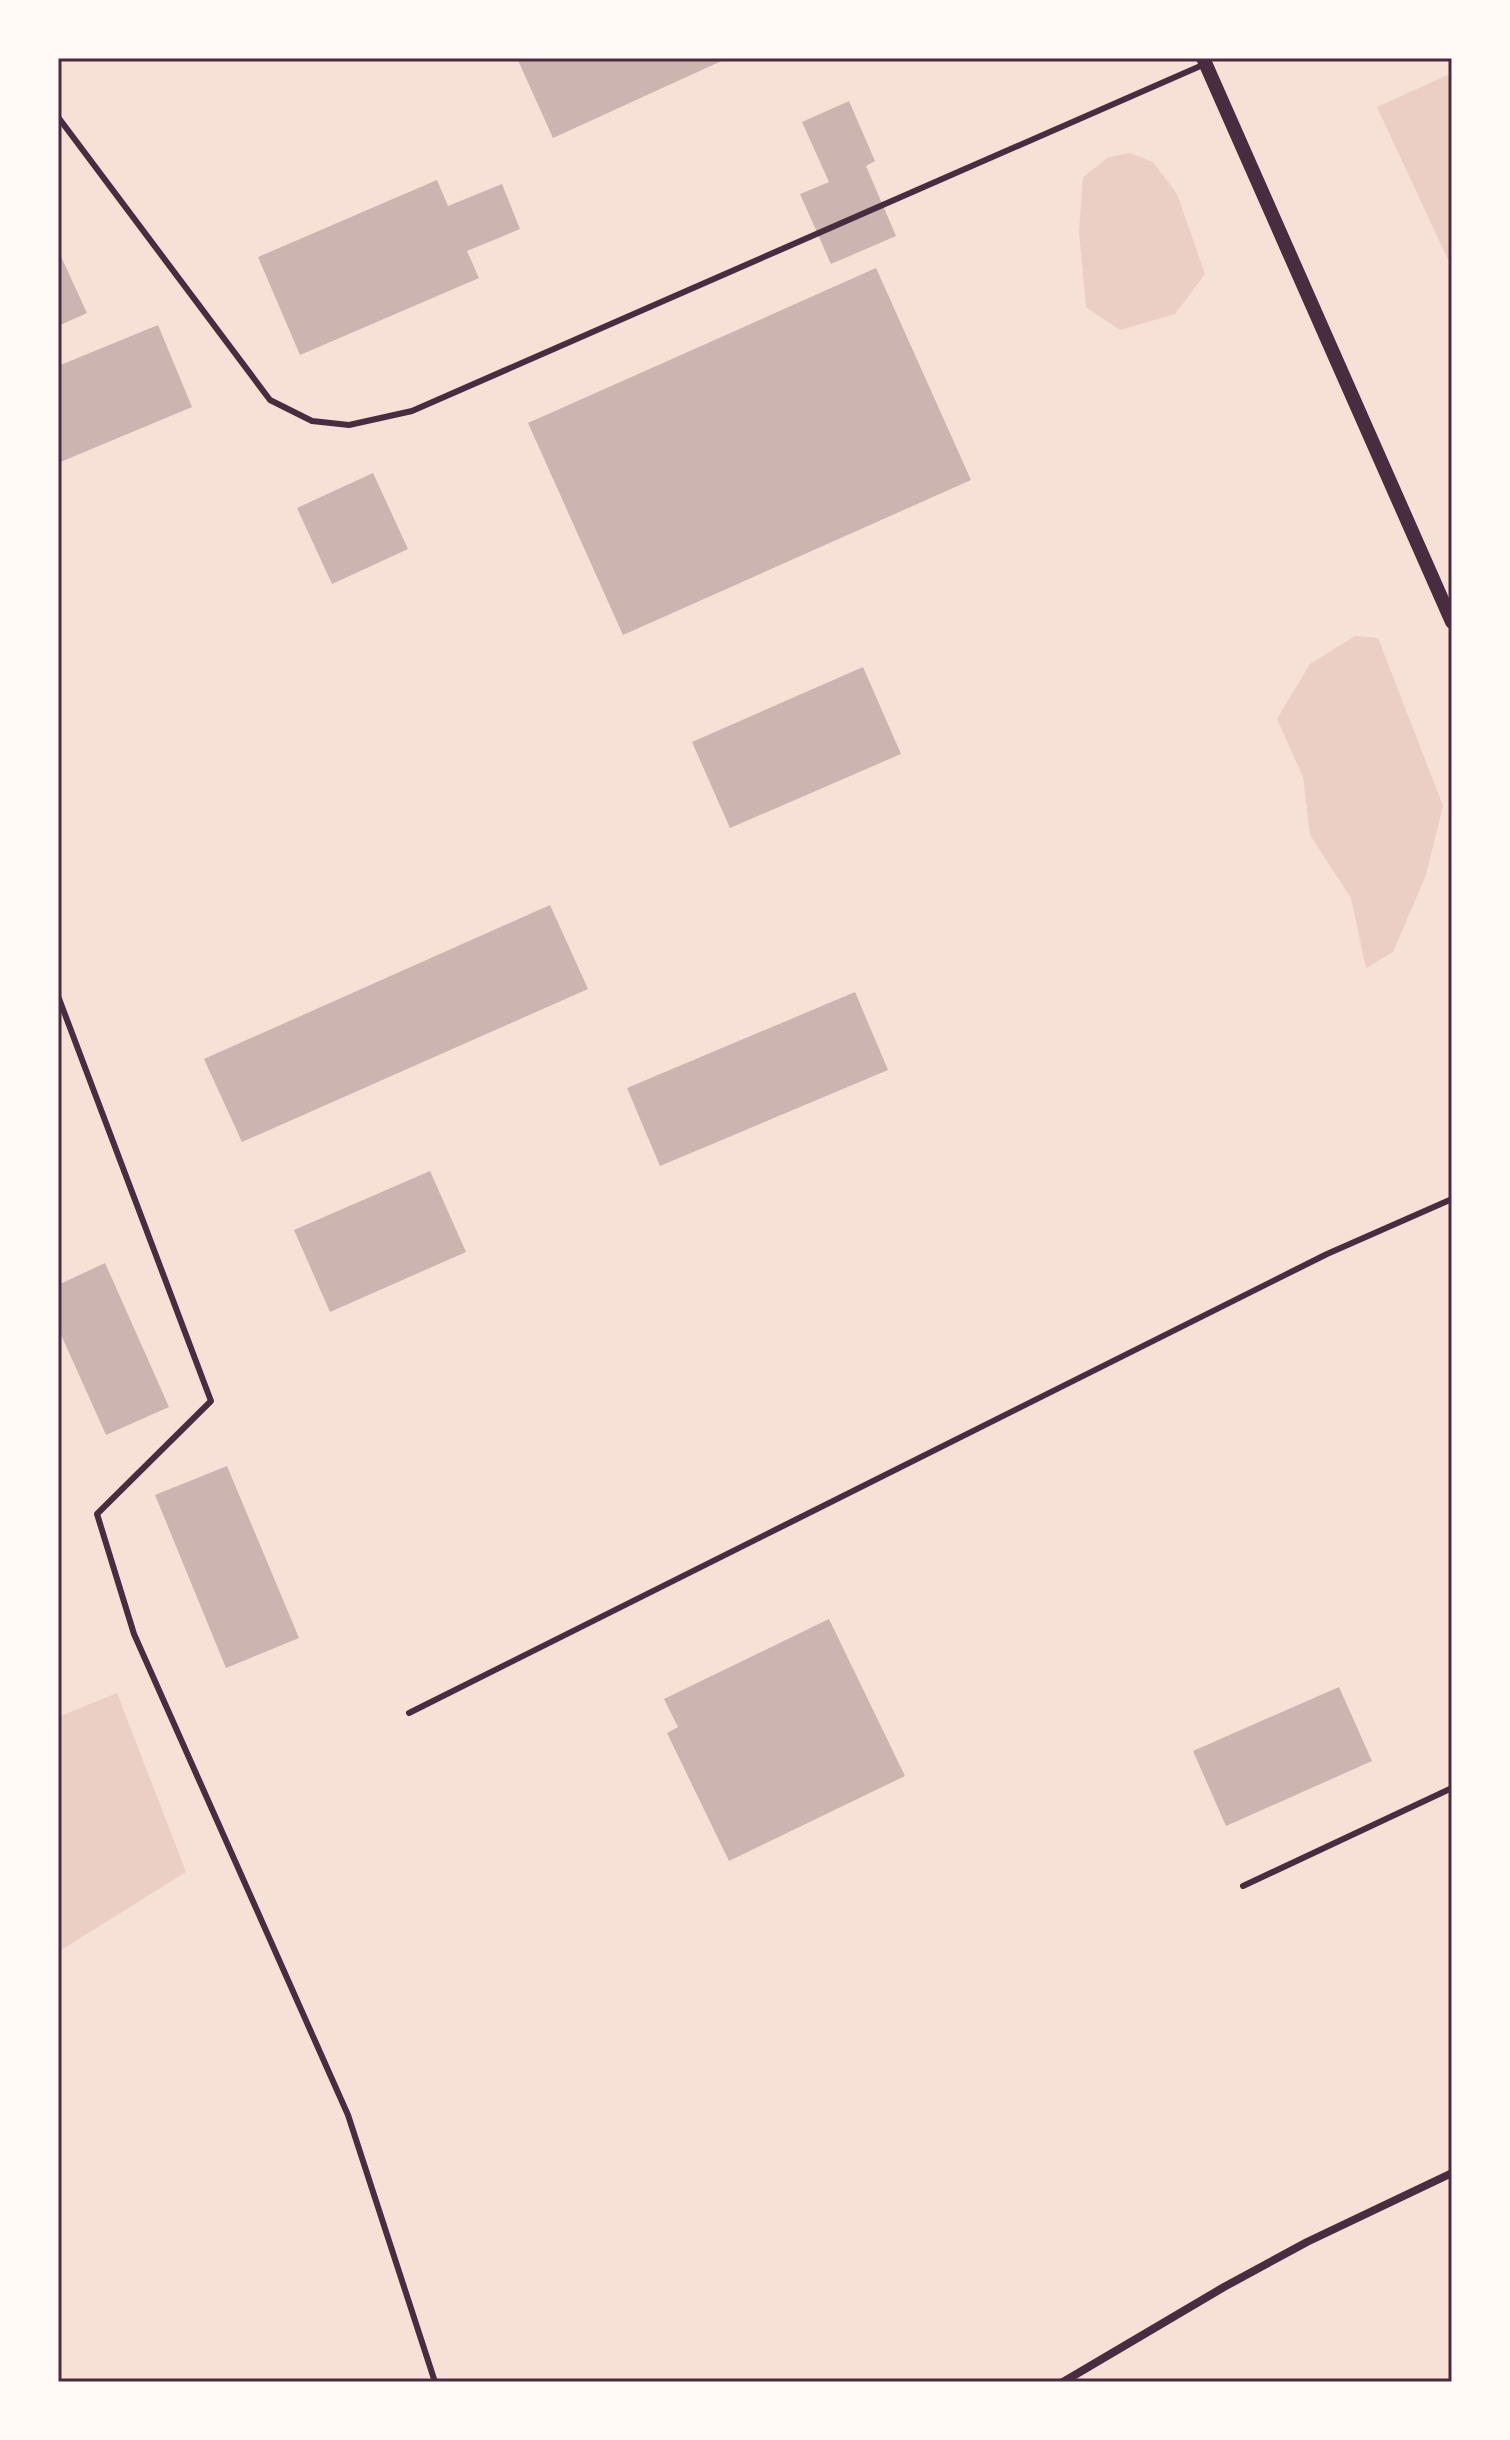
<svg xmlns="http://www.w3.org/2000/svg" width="1510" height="2440" font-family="'Fira Sans Condensed',sans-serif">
<rect width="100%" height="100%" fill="#f7e1d7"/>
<!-- green -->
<g fill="#ebcfc5">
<polygon points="1452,73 1452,268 1377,107"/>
<polygon points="1130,153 1153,162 1177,194 1205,274 1175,314 1120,330 1086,307 1079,232 1083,177 1109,157"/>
<polygon points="1355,636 1378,638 1443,806 1426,875 1393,952 1366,968 1351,898 1310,835 1303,777 1277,719 1310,664"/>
<polygon points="117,1693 186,1872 58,1952 58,1717"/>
</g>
<!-- building -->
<g fill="#ccb4b1">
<polygon points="517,58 728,58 553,138"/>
<polygon points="849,101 875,161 866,166 896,236 831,264 800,194 829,182 802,122"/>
<polygon points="437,180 448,206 502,184 520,229 467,251 479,278 300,355 258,257"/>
<polygon points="58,250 87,313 58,326"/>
<polygon points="876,268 971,480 623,635 528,423"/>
<polygon points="158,325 192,407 58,463 58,366"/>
<polygon points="373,473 408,549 332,584 297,508"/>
<polygon points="863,667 901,754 730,828 692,742"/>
<polygon points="550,905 588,989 242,1142 204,1059"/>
<polygon points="855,992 888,1070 660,1166 627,1088"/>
<polygon points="430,1171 466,1252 330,1312 294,1230"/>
<polygon points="105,1263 169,1407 106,1435 58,1328 58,1285"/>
<polygon points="227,1466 299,1638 226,1668 155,1495"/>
<polygon points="829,1619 905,1776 729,1861 667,1733 678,1727 664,1699"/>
<polygon points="1339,1687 1372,1761 1226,1826 1193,1751"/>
</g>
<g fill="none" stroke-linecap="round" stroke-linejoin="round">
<!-- service -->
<g stroke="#4a2c40" stroke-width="6">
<polyline points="58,117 270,400 312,421 349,425 412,411 1205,64"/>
<polyline points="58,996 211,1401 97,1514 134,1634 348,2115 435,2382"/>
<polyline points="409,1713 1327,1254 1452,1199"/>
<polyline points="1243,1886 1452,1788"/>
</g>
<!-- minor -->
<polyline stroke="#4a2c40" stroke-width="8" points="1063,2382 1224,2287 1307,2242 1452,2173"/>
<!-- tertiary -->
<polyline stroke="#4a2c40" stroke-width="14" points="1203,58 1452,622"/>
</g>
<!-- border -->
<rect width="1510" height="2440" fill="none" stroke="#fffaf5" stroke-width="120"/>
<rect x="60" y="60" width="1390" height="2320" fill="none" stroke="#4a2c40" stroke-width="3"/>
</svg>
